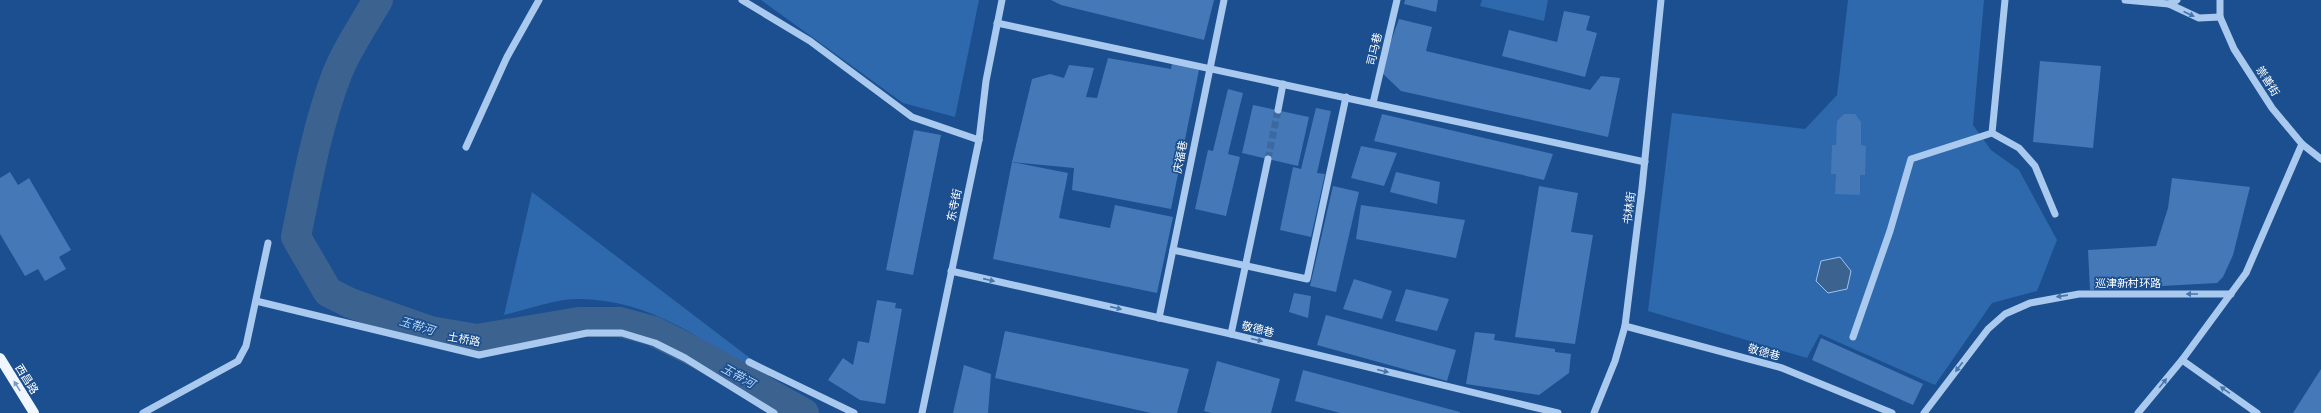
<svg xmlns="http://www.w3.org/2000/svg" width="2321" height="413" font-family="Figtree,'Noto Sans SC',sans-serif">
<rect width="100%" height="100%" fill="#1b4f8f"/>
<!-- green -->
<g fill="#2e69ad">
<polygon points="761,0 979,0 955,117 903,103"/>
<polygon points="1482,0 1548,0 1544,21 1480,6"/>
<polygon points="1848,0 1984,0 1973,125 1991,150 2019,170 2057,240 2037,291 1992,303 1935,385 1820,334 1807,358 1648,311 1672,113 1805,129 1837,95"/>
<path d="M532,192L771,374L766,380C705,342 651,298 576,299C556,299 525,310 504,315Z"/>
</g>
<!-- water -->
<polygon fill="#3c6290" stroke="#9cc4f0" points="1840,257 1851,271 1847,289 1828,293 1816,281 1821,261"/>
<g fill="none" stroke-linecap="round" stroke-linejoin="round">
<!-- river -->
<path stroke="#3c6290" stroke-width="30" d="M378,0C364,24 347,48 337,74C317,126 307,183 296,237L328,292L350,303L430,331L477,339L579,322H620L653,331L691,350L804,413"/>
</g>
<!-- building -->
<g fill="#4478b7">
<polygon points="1051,0 1214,0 1204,40 1061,5"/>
<polygon points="1405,0 1438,0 1436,12 1404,4"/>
<polygon points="1564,11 1590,16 1586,30 1597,33 1585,77 1502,56 1509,30 1557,42"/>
<polygon points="1399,19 1432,27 1426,51 1590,90 1601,76 1620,78 1608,137 1401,91 1380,71"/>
<polygon points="1108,58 1171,69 1172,63 1199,70 1171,209 1072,190 1074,168 1012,162 1032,79 1050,74 1064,78 1069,65 1094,68 1086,97 1097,98"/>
<polygon points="2040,61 2101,66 2093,148 2033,142"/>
<polygon points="1228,89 1243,93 1228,154 1240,157 1226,216 1195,209 1208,150 1213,151"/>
<polygon points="1253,105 1309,117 1298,166 1242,153"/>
<polygon points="1316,108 1331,111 1317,173 1325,174 1311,237 1280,230 1293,167 1301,169"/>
<polygon points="1382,114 1553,154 1544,180 1374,141"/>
<polygon points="1844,114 1855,114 1861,122 1861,145 1866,146 1865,175 1860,175 1860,195 1835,194 1836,174 1831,174 1832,145 1836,145 1837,121"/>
<polygon points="914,130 941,135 913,275 886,270"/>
<polygon points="1361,146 1397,153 1384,186 1351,178"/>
<polygon points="1012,162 1068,173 1059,218 1110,228 1115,205 1173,217 1157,293 993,259"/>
<polygon points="10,172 18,185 29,178 71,250 59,257 66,269 45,281 38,269 25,276 0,234 0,178"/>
<polygon points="1396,172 1440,182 1437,204 1390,192"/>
<polygon points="2172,178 2250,187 2233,255 2223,277 2217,283 2090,290 2088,250 2156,246 2168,208"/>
<polygon points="1333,186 1359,192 1336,292 1310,286"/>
<polygon points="1539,186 1578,193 1571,232 1593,235 1575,344 1515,337"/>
<polygon points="1361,205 1465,220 1456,258 1356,239"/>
<polygon points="1354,279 1392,291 1382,319 1343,309"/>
<polygon points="1406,289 1449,299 1437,331 1395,321"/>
<polygon points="1294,293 1311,296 1308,318 1289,312"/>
<polygon points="877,300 896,303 895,308 902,309 885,404 860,400 828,380 843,358 853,365 858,341 869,343"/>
<polygon points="1326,315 1456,350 1447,381 1317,345"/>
<polygon points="1005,331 1189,369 1177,413 1151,413 995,378"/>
<polygon points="1475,332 1495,334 1494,340 1555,349 1555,352 1571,354 1569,373 1539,395 1466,384"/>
<polygon points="1821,338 1923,384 1913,405 1812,360"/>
<polygon points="1217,361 1280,379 1271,413 1211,413 1204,411"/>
<polygon points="964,365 991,374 988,413 953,413"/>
<polygon points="2321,369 2321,413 2293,413"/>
<polygon points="1303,370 1460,412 1460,413 1340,413 1295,401"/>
</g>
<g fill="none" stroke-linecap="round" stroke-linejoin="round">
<!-- minor-tunnel -->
<polyline stroke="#3d69a0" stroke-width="7" stroke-dasharray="7 3.5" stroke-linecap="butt" points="1268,159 1278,110"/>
<!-- minor -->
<g stroke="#a9c9ee" stroke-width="7">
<polyline points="742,0 810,41 912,117 979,140"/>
<polyline points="2125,0 2169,4"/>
<polyline points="2177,0 2169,4 2199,18 2220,17"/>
<polyline points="2220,0 2220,17 2234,49 2272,108 2302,144 2321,159"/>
<polyline points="997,23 1645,162"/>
<polyline points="1373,103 1397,0"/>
<polyline points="1278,110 1283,84"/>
<polyline points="1992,133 2019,148 2035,166 2055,214"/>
<polyline points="466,147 507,57 539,0"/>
<polyline points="1173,250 1307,279 1346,97"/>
<polyline points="951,271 1231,334 1558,413"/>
<polyline points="256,301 479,355 587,333 622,333 655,343 685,358 774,413"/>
<polyline points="1159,318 1224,0"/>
<polyline points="1625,326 1782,368 1892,413"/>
<polyline points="1231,334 1268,159"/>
<polyline points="1853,337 1890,231 1911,159 1992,133 2005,0"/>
<polyline points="2182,360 2257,413"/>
<polyline points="749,362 854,413"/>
<polyline points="143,413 238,361 246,346 268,243"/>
<polyline points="922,413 979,140 986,81 1002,0"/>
<polyline points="1594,413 1615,361 1625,326 1642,188 1661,0"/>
<polyline points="1924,413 1988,329 2005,314 2030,303 2079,294 2231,294"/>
<polyline points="2138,413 2182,360 2246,273 2302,144"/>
</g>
<!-- major -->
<polyline stroke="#f0f6ff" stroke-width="10" points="0,358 34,413"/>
</g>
<!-- one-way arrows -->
<defs><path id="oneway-solid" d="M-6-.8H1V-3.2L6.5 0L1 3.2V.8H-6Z"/></defs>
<g fill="#4674ac">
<use href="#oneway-solid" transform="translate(2189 14) rotate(25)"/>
<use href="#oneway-solid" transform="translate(989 280) rotate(13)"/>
<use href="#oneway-solid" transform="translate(2192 294) rotate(-180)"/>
<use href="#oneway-solid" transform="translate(2062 296) rotate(172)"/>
<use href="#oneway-solid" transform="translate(1116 308) rotate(13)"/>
<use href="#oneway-solid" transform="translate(1257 340) rotate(14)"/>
<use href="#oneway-solid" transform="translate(1959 367) rotate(127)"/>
<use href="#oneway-solid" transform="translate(1383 371) rotate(14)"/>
<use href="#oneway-solid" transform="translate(2163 383) rotate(-51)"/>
<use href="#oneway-solid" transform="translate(2225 390) rotate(-145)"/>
</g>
<use fill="#7b9ac1" href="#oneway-solid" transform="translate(17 386) rotate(-122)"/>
<g text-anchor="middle" stroke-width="3.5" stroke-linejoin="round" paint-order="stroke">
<!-- street labels -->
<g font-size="11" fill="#fff" stroke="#1b4f8f">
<text transform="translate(1374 49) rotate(-77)" y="4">司马巷</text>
<text transform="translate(2268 81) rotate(58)" y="4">崇善街</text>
<text transform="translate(1180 157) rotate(-79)" y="4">庆福巷</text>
<text transform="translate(954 205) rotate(-78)" y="4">东寺街</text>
<text transform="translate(1629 208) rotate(-83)" y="4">书林街</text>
<text x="2128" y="287">巡津新村环路</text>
<text transform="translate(1258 329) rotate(14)" y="4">敬德巷</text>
<text transform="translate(464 339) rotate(10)" y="4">土桥路</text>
<text transform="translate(1764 352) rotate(15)" y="4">敬德巷</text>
<text transform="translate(27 379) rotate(58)" y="4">西昌路</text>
</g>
<!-- water labels -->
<g font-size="12" font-style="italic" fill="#b5d3f5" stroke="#1b4f8f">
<text transform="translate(417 326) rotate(17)" y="4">玉带河</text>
<text transform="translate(738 376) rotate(29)" y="4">玉带河</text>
</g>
</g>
</svg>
